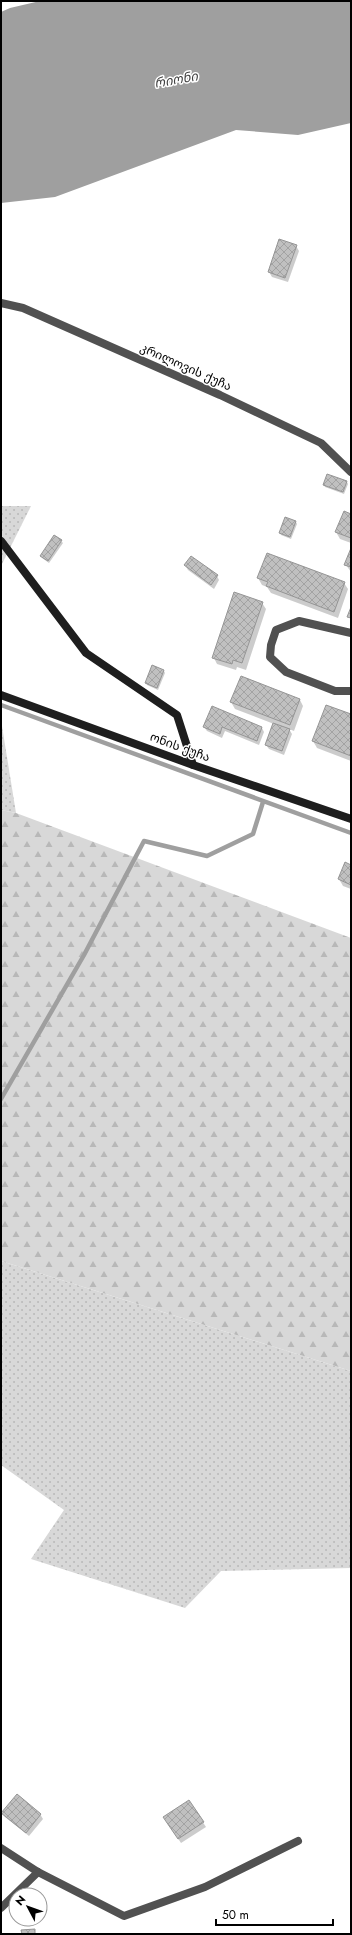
<svg xmlns="http://www.w3.org/2000/svg" width="352" height="1935" font-family="Jost,'Noto Sans Georgian',sans-serif">
<defs>
<pattern id="grass-dots" width="8" height="8" patternUnits="userSpaceOnUse"><rect width="8" height="8" fill="#d8d8d8"/><path d="M2 2h.1M6 6h.1" fill="none" stroke="#b8b8b8" stroke-width="1.8" stroke-linecap="round"/></pattern>
<pattern id="forest-firs" width="22" height="20" patternUnits="userSpaceOnUse"><rect width="22" height="20" fill="#d8d8d8"/><path d="M5 1l3.5 6h-7zM16 11l3.5 6h-7z" fill="#b8b8b8"/></pattern>
<pattern id="building-cross-hatch" width="8" height="8" patternUnits="userSpaceOnUse"><rect width="8" height="8" fill="#c0c0c0"/><path d="M0 0l8 8M0 8l8-8" fill="none" stroke="#a3a3a3"/></pattern>
</defs>
<rect width="100%" height="100%" fill="#fff"/>
<!-- grass -->
<g fill="url(#grass-dots)">
<polygon points="1,506 31,506 1,566"/>
<polygon points="1,720 16,813 1,810"/>
<polygon points="1,1261 351,1371 351,1568 221,1571 185,1608 31,1559 64,1510 1,1465"/>
</g>
<!-- forest -->
<polygon fill="url(#forest-firs)" points="1,810 16,813 351,938 351,1371 1,1261"/>
<!-- water -->
<polygon fill="#9f9f9f" points="40,1 351,1 351,123 298,135 236,130 55,197 1,203 1,12 10,8"/>
<!-- shadow -->
<g fill="#0003">
<polygon points="296,246 299,251 288,282 272,277 269,272"/>
<polygon points="327,475 347,482 348,484 344,494 325,487 324,485"/>
<polygon points="351,515 351,543 340,539 336,532"/>
<polygon points="296,522 297,524 291,539 281,535 280,533"/>
<polygon points="61,541 63,543 49,563 42,558 41,556"/>
<polygon points="351,551 351,572 346,565"/>
<polygon points="185,565 217,576 219,580 214,589 188,570"/>
<polygon points="258,578 344,583 348,589 338,618 271,593 267,587 262,585"/>
<polygon points="262,603 266,609 246,670 237,667 236,670 217,664 214,658"/>
<polygon points="164,671 165,673 158,690 147,685 146,683"/>
<polygon points="300,700 303,706 294,731 289,729 292,734 284,755 269,749 266,745 274,724 235,709 231,702"/>
<polygon points="212,707 262,728 264,732 259,745 225,731 222,738 207,731 204,727"/>
<polygon points="351,715 351,761 317,748 313,741"/>
<polygon points="351,866 351,889 343,886 339,879"/>
<polygon points="189,1801 206,1827 181,1843 167,1822"/>
<polygon points="3,1813 40,1814 43,1819 29,1836 5,1817"/>
</g>
<g fill="none" stroke-linecap="round" stroke-linejoin="round">
<!-- stream -->
<g stroke="#9f9f9f" stroke-width="4.5">
<polyline points="1,705 351,833"/>
<polyline points="1,1099 84,955 144,841 207,856 253,834 263,802"/>
</g>
</g>
<!-- building -->
<g fill="url(#building-cross-hatch)" stroke="#959595">
<polygon points="279,239 297,245 285,278 268,272"/>
<polygon points="327,474 347,481 343,492 323,485"/>
<polygon points="344,511 351,514 351,538 335,532"/>
<polygon points="285,517 296,521 290,537 279,533"/>
<polygon points="54,535 62,540 48,561 40,556"/>
<polygon points="351,548 351,567 344,565"/>
<polygon points="267,553 345,582 334,612 266,586 268,582 257,578"/>
<polygon points="191,556 218,575 211,585 184,565"/>
<polygon points="234,592 263,602 242,663 233,660 232,664 212,658"/>
<polygon points="351,607 351,618 347,617"/>
<polygon points="152,665 164,670 157,688 145,683"/>
<polygon points="241,676 300,699 290,725 230,702"/>
<polygon points="326,705 351,714 351,756 312,741"/>
<polygon points="212,706 262,727 257,741 222,727 220,734 203,727"/>
<polygon points="273,723 290,729 282,751 265,745"/>
<polygon points="345,862 351,865 351,885 338,879"/>
<polygon points="17,1794 41,1814 26,1833 1,1813"/>
<polygon points="189,1800 204,1822 178,1839 163,1817"/>
<polygon points="35,1929 35,1934 22,1934 21,1930"/>
</g>
<g fill="none" stroke-linecap="round" stroke-linejoin="round">
<!-- street -->
<g stroke="#515151" stroke-width="8">
<polyline points="1,303 23,308 220,395 321,443 351,472"/>
<polyline points="351,633 299,621 276,630 271,645 270,657 286,672 335,691 351,691"/>
<polyline points="1,1848 38,1872 124,1916 205,1887 298,1841"/>
<polyline points="1,1908 38,1872"/>
</g>
<!-- secondary -->
<g stroke="#1e1e1e" stroke-width="8">
<polyline points="1,541 86,653 177,715 193,765"/>
<polyline points="1,695 193,765 351,819"/>
</g>
</g>
<g text-anchor="middle" stroke-width="3" stroke-linejoin="round" paint-order="stroke">
<!-- street labels -->
<g font-size="12" fill="#000" stroke="#fff">
<text transform="translate(186 367) rotate(24)" y="4">კრილოვის ქუჩა</text>
<text transform="translate(180 747) rotate(20)" y="4">ონის ქუჩა</text>
</g>
<!-- water labels -->
<g font-size="13" font-style="italic" fill="#404040" stroke="#fff">
<text transform="translate(176 79) rotate(-10)" y="5">რიონი</text>
</g>
</g>
<!-- border -->
<rect width="352" height="1935" fill="none" stroke="#000000" stroke-width="4"/>
<!-- north arrow -->
<g transform="translate(28 1907) rotate(311)"><circle r="19" fill="#ffffff" stroke="#999999"/>
<path d="M0-3L7 15L0 10L-7 15Z" fill="#000000"/>
<text y="-6" font-size="11" font-weight="bold" text-anchor="middle" fill="#000000">N</text>
</g>
<!-- scale -->
<path d="M216 1919v6h117v-6" fill="none" stroke="#000000" stroke-width="2"/>
<text x="222" y="1919" font-size="12" fill="#000000" stroke="#ffffff" stroke-width="3" paint-order="stroke">50 m</text>
</svg>
